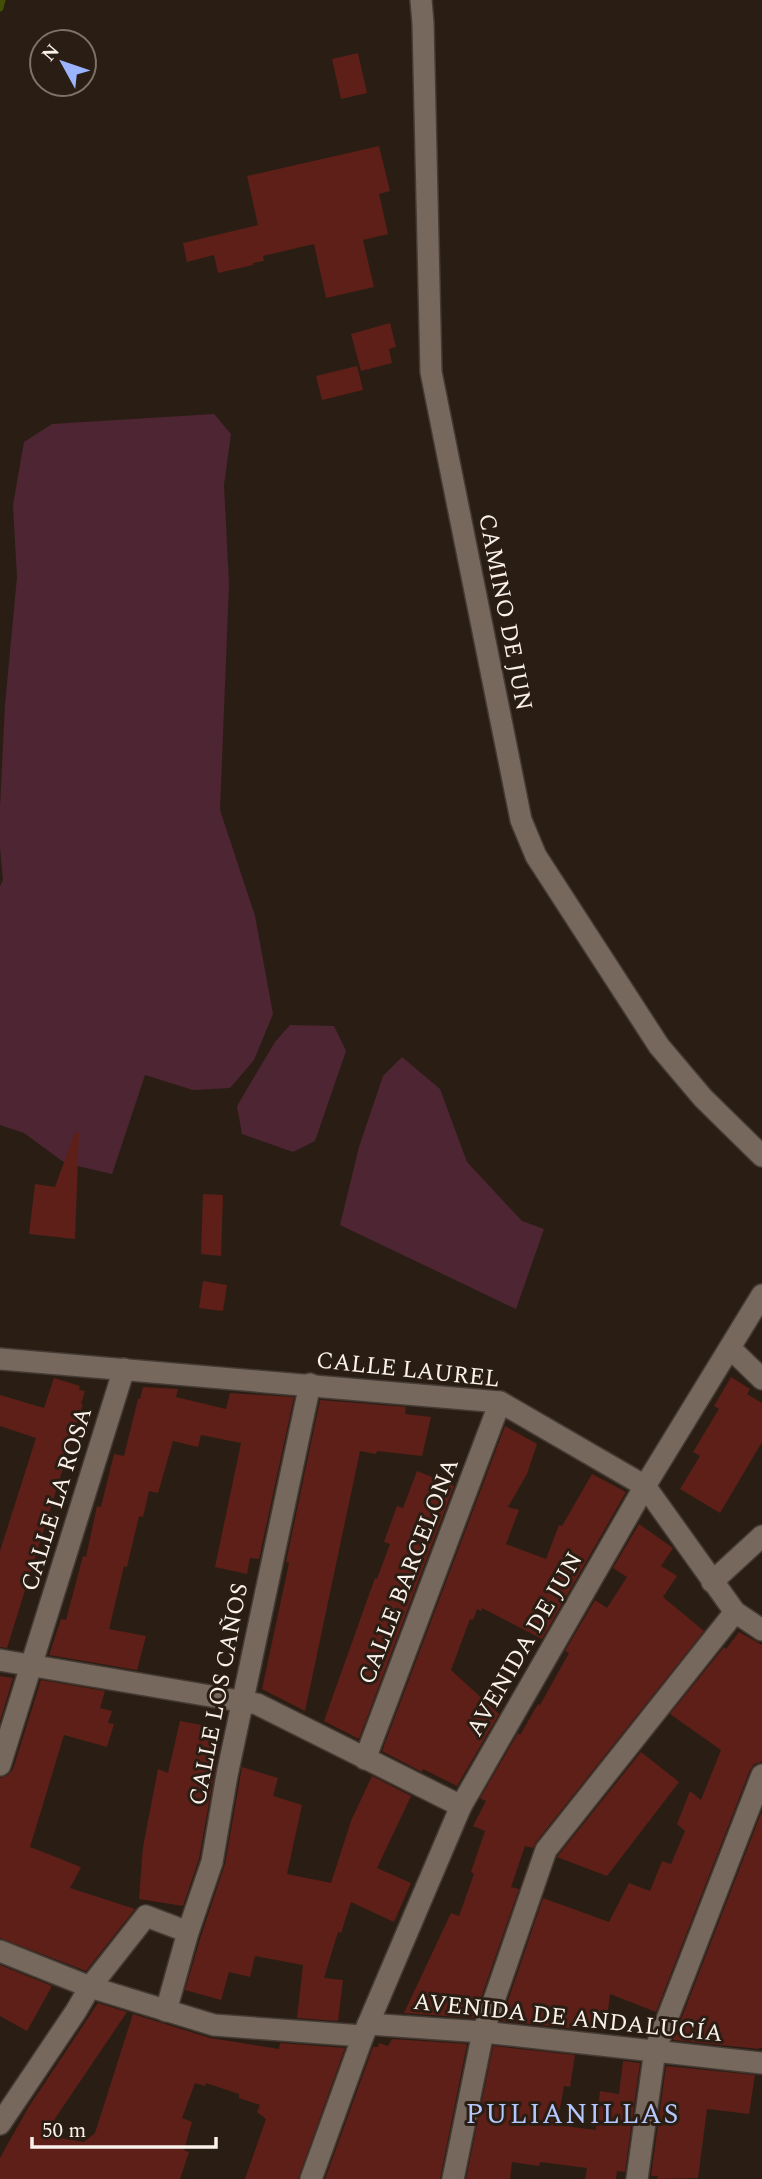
<svg xmlns="http://www.w3.org/2000/svg" width="762" height="2179" font-family="Spectral,serif">
<rect width="100%" height="100%" fill="#2a1e14"/>
<!-- green -->
<g fill="#4e2533">
<polygon points="214,414 231,434 224,485 229,584 220,810 255,916 273,1014 254,1060 230,1088 193,1090 145,1075 112,1174 65,1163 24,1133 0,1125 0,886 3,880 0,848 0,807 5,705 17,577 13,505 24,442 52,424"/>
<polygon points="290,1025 334,1026 346,1051 315,1141 293,1152 242,1134 237,1106 275,1042"/>
<polygon points="402,1057 440,1089 467,1162 522,1221 544,1229 516,1309 340,1225 359,1147 383,1076"/>
</g>
<g fill="none" stroke-linecap="round" stroke-linejoin="round">
<!-- stream -->
<polyline stroke="#424f05" stroke-width="7" points="0,8 2,0"/>
</g>
<!-- building -->
<g fill="#5d1f17">
<polygon points="358,53 367,93 341,99 332,59"/>
<polygon points="379,146 390,191 379,194 388,234 363,240 374,287 326,298 314,244 263,256 264,261 253,263 253,265 218,273 214,255 187,262 183,243 258,225 247,176"/>
<polygon points="390,323 396,347 389,349 392,363 361,371 351,334"/>
<polygon points="357,366 363,390 322,400 316,376"/>
<polygon points="75,1132 79,1133 75,1239 29,1234 35,1184 55,1187"/>
<polygon points="203,1194 223,1195 221,1256 201,1254"/>
<polygon points="203,1281 227,1285 223,1311 199,1308"/>
<polygon points="731,1377 750,1389 747,1394 762,1403 762,1442 720,1513 680,1489 700,1456 693,1452 719,1409 714,1406"/>
<polygon points="54,1378 80,1386 79,1390 85,1391 81,1404 83,1404 7,1648 0,1647 0,1551 36,1438 0,1426 0,1395 44,1408"/>
<polygon points="143,1387 178,1389 176,1397 226,1409 230,1393 294,1397 259,1559 250,1558 247,1574 215,1567 241,1443 201,1435 198,1447 173,1441 158,1493 149,1491 143,1517 139,1516 127,1567 124,1566 109,1629 146,1636 137,1670 49,1655 61,1619 66,1620 83,1556 86,1557 97,1506 101,1507 114,1454 124,1456 138,1399 140,1399"/>
<polygon points="320,1400 406,1407 405,1414 431,1417 422,1456 377,1451 376,1454 360,1451 305,1711 262,1689 289,1563 286,1562"/>
<polygon points="505,1426 537,1444 527,1474 508,1507 519,1510 506,1544 546,1559 559,1525 562,1526 592,1474 626,1492 542,1639 482,1608 481,1611 477,1609 473,1620 470,1619 451,1670 499,1714 457,1786 423,1769 422,1772 382,1751"/>
<polygon points="417,1471 454,1486 359,1739 324,1721 375,1578 377,1579 390,1544 384,1542 397,1506 403,1508"/>
<polygon points="639,1524 673,1548 661,1566 677,1576 663,1597 704,1631 536,1842 533,1848 525,1846 511,1887 519,1889 474,2018 404,2013 451,1913 459,1916 474,1874 471,1872 485,1831 473,1826 486,1801 480,1798 518,1733 520,1735 538,1704 540,1705 569,1653 565,1651 595,1600 607,1608 627,1577 613,1568"/>
<polygon points="739,1632 762,1645 762,1762 754,1764 750,1770 656,2012 610,1994 606,2028 580,2024 579,2029 501,2021 543,1898 609,1922 629,1883 650,1891 662,1861 671,1864 685,1831 677,1824 690,1791 701,1800 721,1750 670,1714 724,1647 726,1649"/>
<polygon points="0,1676 13,1678 0,1721"/>
<polygon points="41,1680 105,1691 100,1708 112,1711 108,1723 114,1724 107,1747 64,1735 30,1847 81,1867 70,1888 135,1909 86,1971 0,1938 0,1778 8,1775 13,1769"/>
<polygon points="180,1721 222,1729 199,1859 183,1906 139,1899 143,1847 158,1769 168,1773"/>
<polygon points="641,1752 679,1782 607,1876 557,1857"/>
<polygon points="242,1767 278,1778 273,1796 302,1805 287,1874 331,1883 351,1821 372,1776 411,1796 377,1868 411,1883 394,1922 351,1902 341,1933 338,1932 324,1978 343,1980 338,2021 297,2018 303,1965 255,1956 250,1977 229,1972 221,2000 185,1990 201,1936 225,1864"/>
<polygon points="762,1811 762,2048 759,2048 759,2049 673,2040"/>
<polygon points="0,1965 52,1986 27,2031 0,2016"/>
<polygon points="98,2003 127,2012 44,2135 84,2142 95,2133 133,2014 210,2038 279,2049 280,2043 345,2048 298,2179 245,2179 266,2119 257,2112 260,2105 239,2098 239,2094 206,2083 205,2086 195,2083 182,2118 192,2122 184,2150 189,2152 180,2179 0,2179 0,2158 28,2108"/>
<polygon points="392,2039 467,2044 440,2179 325,2179 373,2047 378,2047 379,2043 388,2046"/>
<polygon points="493,2046 575,2055 570,2087 564,2086 557,2125 596,2130 600,2091 619,2094 623,2061 640,2063 625,2172 617,2171 616,2179 585,2179 587,2168 540,2162 539,2166 512,2162 510,2179 466,2179"/>
<polygon points="666,2066 755,2075 749,2114 707,2109 698,2178 657,2179 658,2176 651,2176"/>
</g>
<g fill="none" stroke-linecap="round" stroke-linejoin="round">
<!-- street casing -->
<g stroke="#453b35" stroke-width="24">
<g id="street">
<polyline points="730,1348 762,1379"/>
<polyline points="645,1486 735,1612 762,1630"/>
<polyline points="712,1582 762,1536"/>
<polyline points="0,1660 257,1704 461,1806"/>
<polyline points="365,1759 500,1402"/>
<polyline points="0,1765 124,1369"/>
<polyline points="90,1987 146,1916 188,1932"/>
<polyline points="166,2011 188,1932 212,1862 227,1775 310,1384"/>
<polyline points="453,2179 483,2032 546,1850 735,1612"/>
<polyline points="637,2179 655,2050 762,1775"/>
</g>
</g>
<!-- secondary casing -->
<g stroke="#453b35" stroke-width="24">
<g id="secondary">
<polyline points="421,0 423,23 431,372 521,820 536,856 659,1046 703,1098 762,1156"/>
<polyline points="0,1359 500,1402 645,1486"/>
<polyline points="0,1951 90,1987 214,2025 363,2036"/>
<polyline points="368,2024 483,2032 762,2063"/>
<polyline points="0,2124 76,2011 90,1987"/>
<polyline points="311,2179 363,2036 461,1806 645,1486 762,1295"/>
</g>
</g>
<!-- street -->
<use href="#street" stroke="#77685d" stroke-width="21"/>
<!-- secondary -->
<use href="#secondary" stroke="#77685d" stroke-width="21"/>
</g>
<g text-anchor="middle" stroke-width="6" stroke-linejoin="round" paint-order="stroke">
<!-- street labels -->
<g font-size="24" fill="#faf1ea" stroke="#2a1e14">
<text transform="translate(506 612) rotate(79)" y="8">CAMINO DE JUN</text>
<text transform="translate(408 1369) rotate(6)" y="8">CALLE LAUREL</text>
<text transform="translate(56 1499) rotate(-73)" y="8">CALLE LA ROSA</text>
<text transform="translate(408 1571) rotate(-69)" y="8">CALLE BARCELONA</text>
<text transform="translate(524 1644) rotate(-60)" y="8">AVENIDA DE JUN</text>
<text transform="translate(218 1694) rotate(-79)" y="8">CALLE LOS CAÑOS</text>
<text transform="translate(568 2017) rotate(6)" y="8">AVENIDA DE ANDALUCÍA</text>
</g>
<!-- quarter labels -->
<g font-size="28" letter-spacing="2" fill="#b4c7fe" stroke="#2a1e14">
<text x="573" y="2123">PULIANILLAS</text>
</g>
</g>
<!-- north arrow -->
<g transform="translate(63 63) rotate(310)"><circle r="33" fill="#2a1e14" stroke="#7d726a" stroke-width="2"/>
<path d="M0-5L12 26L0 18L-12 26Z" fill="#9cb4fd"/>
<text y="-10" font-size="19" font-weight="bold" text-anchor="middle" fill="#faf1ea">N</text>
</g>
<!-- scale -->
<path d="M32 2137v10h184v-10" fill="none" stroke="#faf1ea" stroke-width="3.5"/>
<text x="42" y="2137" font-size="21" fill="#faf1ea" stroke="#2a1e14" stroke-width="5" paint-order="stroke">50 m</text>
</svg>
